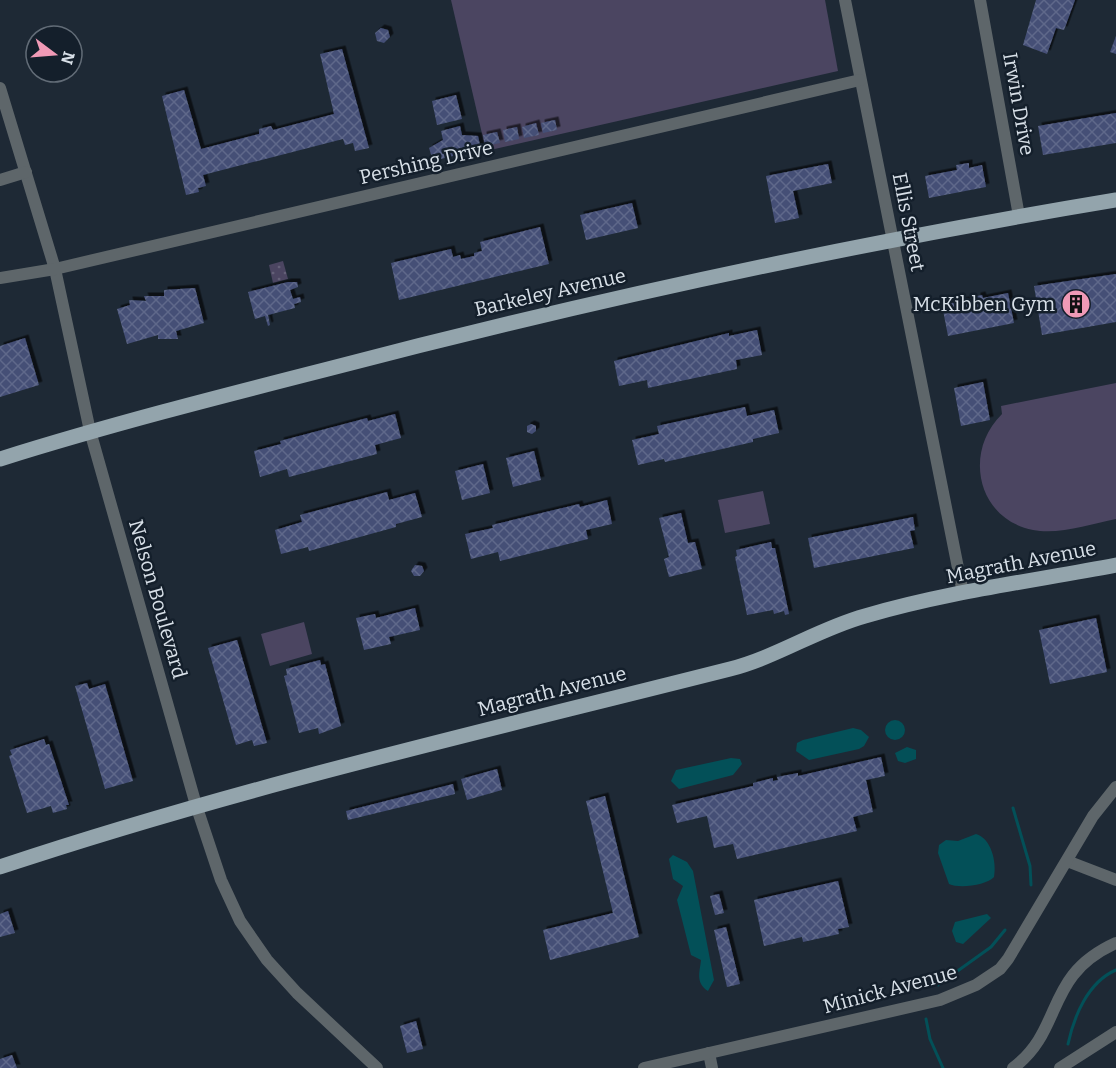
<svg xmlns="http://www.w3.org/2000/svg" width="1116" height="1068" font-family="Bitter,serif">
<defs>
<pattern id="park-dots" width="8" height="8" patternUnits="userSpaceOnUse" patternTransform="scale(1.5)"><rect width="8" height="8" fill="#4b4561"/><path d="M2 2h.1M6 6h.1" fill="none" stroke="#646078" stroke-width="1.8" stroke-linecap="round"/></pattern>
<pattern id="building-cross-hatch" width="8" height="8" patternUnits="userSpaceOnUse" patternTransform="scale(1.5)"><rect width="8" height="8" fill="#444f76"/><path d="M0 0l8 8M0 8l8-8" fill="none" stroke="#5e688a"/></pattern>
<filter id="shadow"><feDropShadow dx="3.5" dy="-3.5" stdDeviation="0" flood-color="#0009"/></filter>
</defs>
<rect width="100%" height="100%" fill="#1e2935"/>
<!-- grass -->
<g fill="#4b4561">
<polygon points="451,0 825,0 838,71 486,151"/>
<path d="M1116,383V519C1090,524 1059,535 1033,530C977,519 963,452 1002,414L1001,406Z"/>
<polygon points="763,491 770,524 725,533 718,500"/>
<polygon points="304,622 312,654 270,666 261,634"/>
</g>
<!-- park -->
<polygon fill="url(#park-dots)" points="283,261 288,279 273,283 269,265"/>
<!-- water -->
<g fill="#035058">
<circle cx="895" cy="730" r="10"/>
<polygon points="853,728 861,730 869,737 864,746 859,749 809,760 796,751 797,743 803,740"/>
<polygon points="907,747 916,750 916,759 905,763 898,761 895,753"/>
<polygon points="731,758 740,759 742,764 733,775 679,789 671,781 676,770"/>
<path d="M976,834C991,838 997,862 994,877C987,885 960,889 949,884L938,853L939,845L946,840L958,841Z"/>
<path d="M673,855L687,862L693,871L714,980L708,991C695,983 700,971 701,960L691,955L677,900L683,886L673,879L669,859Z"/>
<polygon points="987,914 991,918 963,944 956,942 952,931 955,922"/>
</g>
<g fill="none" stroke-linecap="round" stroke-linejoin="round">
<!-- stream -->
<g stroke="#035058" stroke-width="3">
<polyline points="1013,808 1030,866 1031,885"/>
<polyline points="938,985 991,947 1005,930"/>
<polyline points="926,1019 930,1039 943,1068"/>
<path d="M1068,1044C1074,1016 1088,982 1116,970"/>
</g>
</g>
<!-- building -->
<g fill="url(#building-cross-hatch)" filter="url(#shadow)">
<polygon points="1036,0 1075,0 1064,30 1056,28 1047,54 1023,45"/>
<polygon points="381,28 388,30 390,37 384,43 377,41 375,33"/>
<polygon points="1116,36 1116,54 1110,52"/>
<polygon points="342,49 369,148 355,151 353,143 345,145 343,139 203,175 206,186 198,188 199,192 186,195 162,96 184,90 201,149 259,134 259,129 271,126 273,130 334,114 320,54"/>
<polygon points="456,95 462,119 437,125 432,101"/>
<polygon points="1116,113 1116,143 1043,155 1038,126"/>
<polygon points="555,120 557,130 543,133 541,123"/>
<polygon points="536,123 539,135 524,138 522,127"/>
<polygon points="460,126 462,135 478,136 481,149 433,161 429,148 443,140 441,131"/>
<polygon points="517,127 519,139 505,142 503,130"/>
<polygon points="497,132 500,143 485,146 483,135"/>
<polygon points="969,163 969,168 982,165 986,187 929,198 925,176 957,170 956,165"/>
<polygon points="828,164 832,183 793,191 799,218 775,223 766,176"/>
<polygon points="632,203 638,228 586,240 580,215"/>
<polygon points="540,227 549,264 399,300 391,263 451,249 453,257 460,255 461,259 474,256 474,253 482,251 480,242"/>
<polygon points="1116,274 1116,322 1042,335 1034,286"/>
<polygon points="288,282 297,282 298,287 290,290 293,299 300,297 301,302 294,304 295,308 268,315 270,325 268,326 265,316 255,319 248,292"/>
<polygon points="195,288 204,323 176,331 178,339 158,339 158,335 127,344 117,309 130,305 129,300 146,301 144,296 164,296 164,290"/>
<polygon points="1008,293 1014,323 948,336 942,305 966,300 967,305 978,303 977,296 982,295 983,298"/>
<polygon points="757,330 762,355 736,360 737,369 648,388 647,380 619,386 614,361 729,333 729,336"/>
<polygon points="25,338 39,385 0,397 0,346"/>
<polygon points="983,382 990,420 961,426 954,388"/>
<polygon points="745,407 747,416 774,410 779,433 753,439 753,442 665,462 664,459 638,465 632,440 659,434 657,426"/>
<polygon points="395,414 401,438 375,445 377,454 289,477 287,469 260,477 254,451 281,444 280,441 367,418 368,421"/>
<polygon points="531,424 536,426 536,431 532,434 527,432 527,426"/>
<polygon points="534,451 541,480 513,487 506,458"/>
<polygon points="483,464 490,493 462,500 455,471"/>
<polygon points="387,492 389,500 415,493 422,517 396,524 396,527 309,551 308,547 281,554 275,530 302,522 300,515"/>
<polygon points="607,500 612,524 586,530 588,539 500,561 498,552 471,559 465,534 493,528 492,525 579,504 580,507"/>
<polygon points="681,513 688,543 695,542 702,569 669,577 664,559 669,557 659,518"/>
<polygon points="913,517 915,530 910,531 914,548 814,568 808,538"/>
<polygon points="771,542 772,548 775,548 789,614 785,615 784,611 774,614 773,610 747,615 735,557 737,556 736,550"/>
<polygon points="415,565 422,566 424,571 420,576 414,576 411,571"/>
<polygon points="415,608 420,630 389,637 391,644 364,650 356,618 375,614 376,618"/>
<polygon points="1096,618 1107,672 1050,684 1039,630"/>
<polygon points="237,640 267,743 254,746 252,740 236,745 208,648"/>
<polygon points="320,660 321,665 325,664 341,726 319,734 318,728 299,733 284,676 287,675 286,669"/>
<polygon points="87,683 89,689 105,684 133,781 105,789 75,686"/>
<polygon points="44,739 46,745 49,744 69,805 66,805 67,809 53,813 51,806 27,813 9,756 12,755 10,750"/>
<polygon points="881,757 885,776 866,780 873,812 853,817 857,831 737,859 733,844 714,848 707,816 677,823 672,805 753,786 753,783 773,778 773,781 778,780 777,777 798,773 798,776"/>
<polygon points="497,769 502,790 467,800 461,779"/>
<polygon points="453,784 455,794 348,820 346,811"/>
<polygon points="605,796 639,937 550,960 543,930 613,913 586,801"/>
<polygon points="838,881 849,927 838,929 839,934 803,942 802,937 764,946 754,900"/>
<polygon points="719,894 724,913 715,915 710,896"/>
<polygon points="8,911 15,933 0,937 0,914"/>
<polygon points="726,927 740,984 727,987 714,930"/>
<polygon points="416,1021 423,1049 407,1053 400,1026"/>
<polygon points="12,1055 17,1068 0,1068 0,1059"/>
</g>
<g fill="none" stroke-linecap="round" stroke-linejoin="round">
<!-- minor -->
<g stroke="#5e666a" stroke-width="12">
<polyline points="845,0 963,593"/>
<polyline points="980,0 1019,216"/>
<polyline points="0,88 55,269 90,431 196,805 221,880 240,921 267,960 297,993 377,1068"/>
<polyline points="0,180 26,172"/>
<polyline points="0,278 55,269 860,80"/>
<polyline points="1067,861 1116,880"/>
<polyline points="709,1053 712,1068"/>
<polyline points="644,1068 940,1000 976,985 1000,969 1008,959 1093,816 1116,787"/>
<path d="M1013,1068C1065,1029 1043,976 1116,943"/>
<polyline points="1060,1068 1116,1032"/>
</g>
<!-- major -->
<g stroke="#93a4ac" stroke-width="15">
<path d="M0,459C108,425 218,397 328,369C588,301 851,244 1116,200"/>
<path d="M0,867C240,787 485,731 730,669C777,657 818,629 865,616C947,592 1032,581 1116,565"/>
</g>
</g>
<!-- icons -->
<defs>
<g id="building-disc" transform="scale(1.5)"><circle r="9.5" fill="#f09ab6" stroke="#141f2b"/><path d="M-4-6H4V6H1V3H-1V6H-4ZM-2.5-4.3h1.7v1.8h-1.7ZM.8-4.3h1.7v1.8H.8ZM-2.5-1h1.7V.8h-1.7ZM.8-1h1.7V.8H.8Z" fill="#111"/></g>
</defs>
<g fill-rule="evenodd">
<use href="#building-disc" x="1076" y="304"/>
</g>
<g text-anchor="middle" stroke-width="5" stroke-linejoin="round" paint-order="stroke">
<!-- street labels -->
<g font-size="20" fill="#d8e0e8" stroke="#141f2b">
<text transform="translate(1019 104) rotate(80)" y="7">Irwin Drive</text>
<text transform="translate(426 162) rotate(-13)" y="7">Pershing Drive</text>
<text transform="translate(909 222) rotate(79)" y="7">Ellis Street</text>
<text transform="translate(550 292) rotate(-13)" y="7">Barkeley Avenue</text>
<text transform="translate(1021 562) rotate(-11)" y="7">Magrath Avenue</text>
<text transform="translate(158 599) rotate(74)" y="7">Nelson Boulevard</text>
<text transform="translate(552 691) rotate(-14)" y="7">Magrath Avenue</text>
<text transform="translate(890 989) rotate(-15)" y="7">Minick Avenue</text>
</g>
<!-- poi labels -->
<g font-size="20" fill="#d8e0e8" stroke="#141f2b" text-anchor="end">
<text x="1055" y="311">McKibben Gym</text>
</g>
</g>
<!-- north arrow -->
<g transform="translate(54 54) rotate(106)"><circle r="28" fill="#141f2b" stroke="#626c77" stroke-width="1.5"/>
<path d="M0-4.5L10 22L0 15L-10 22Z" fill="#f09ab6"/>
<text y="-9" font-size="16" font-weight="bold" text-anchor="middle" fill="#d8e0e8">N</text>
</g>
</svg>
